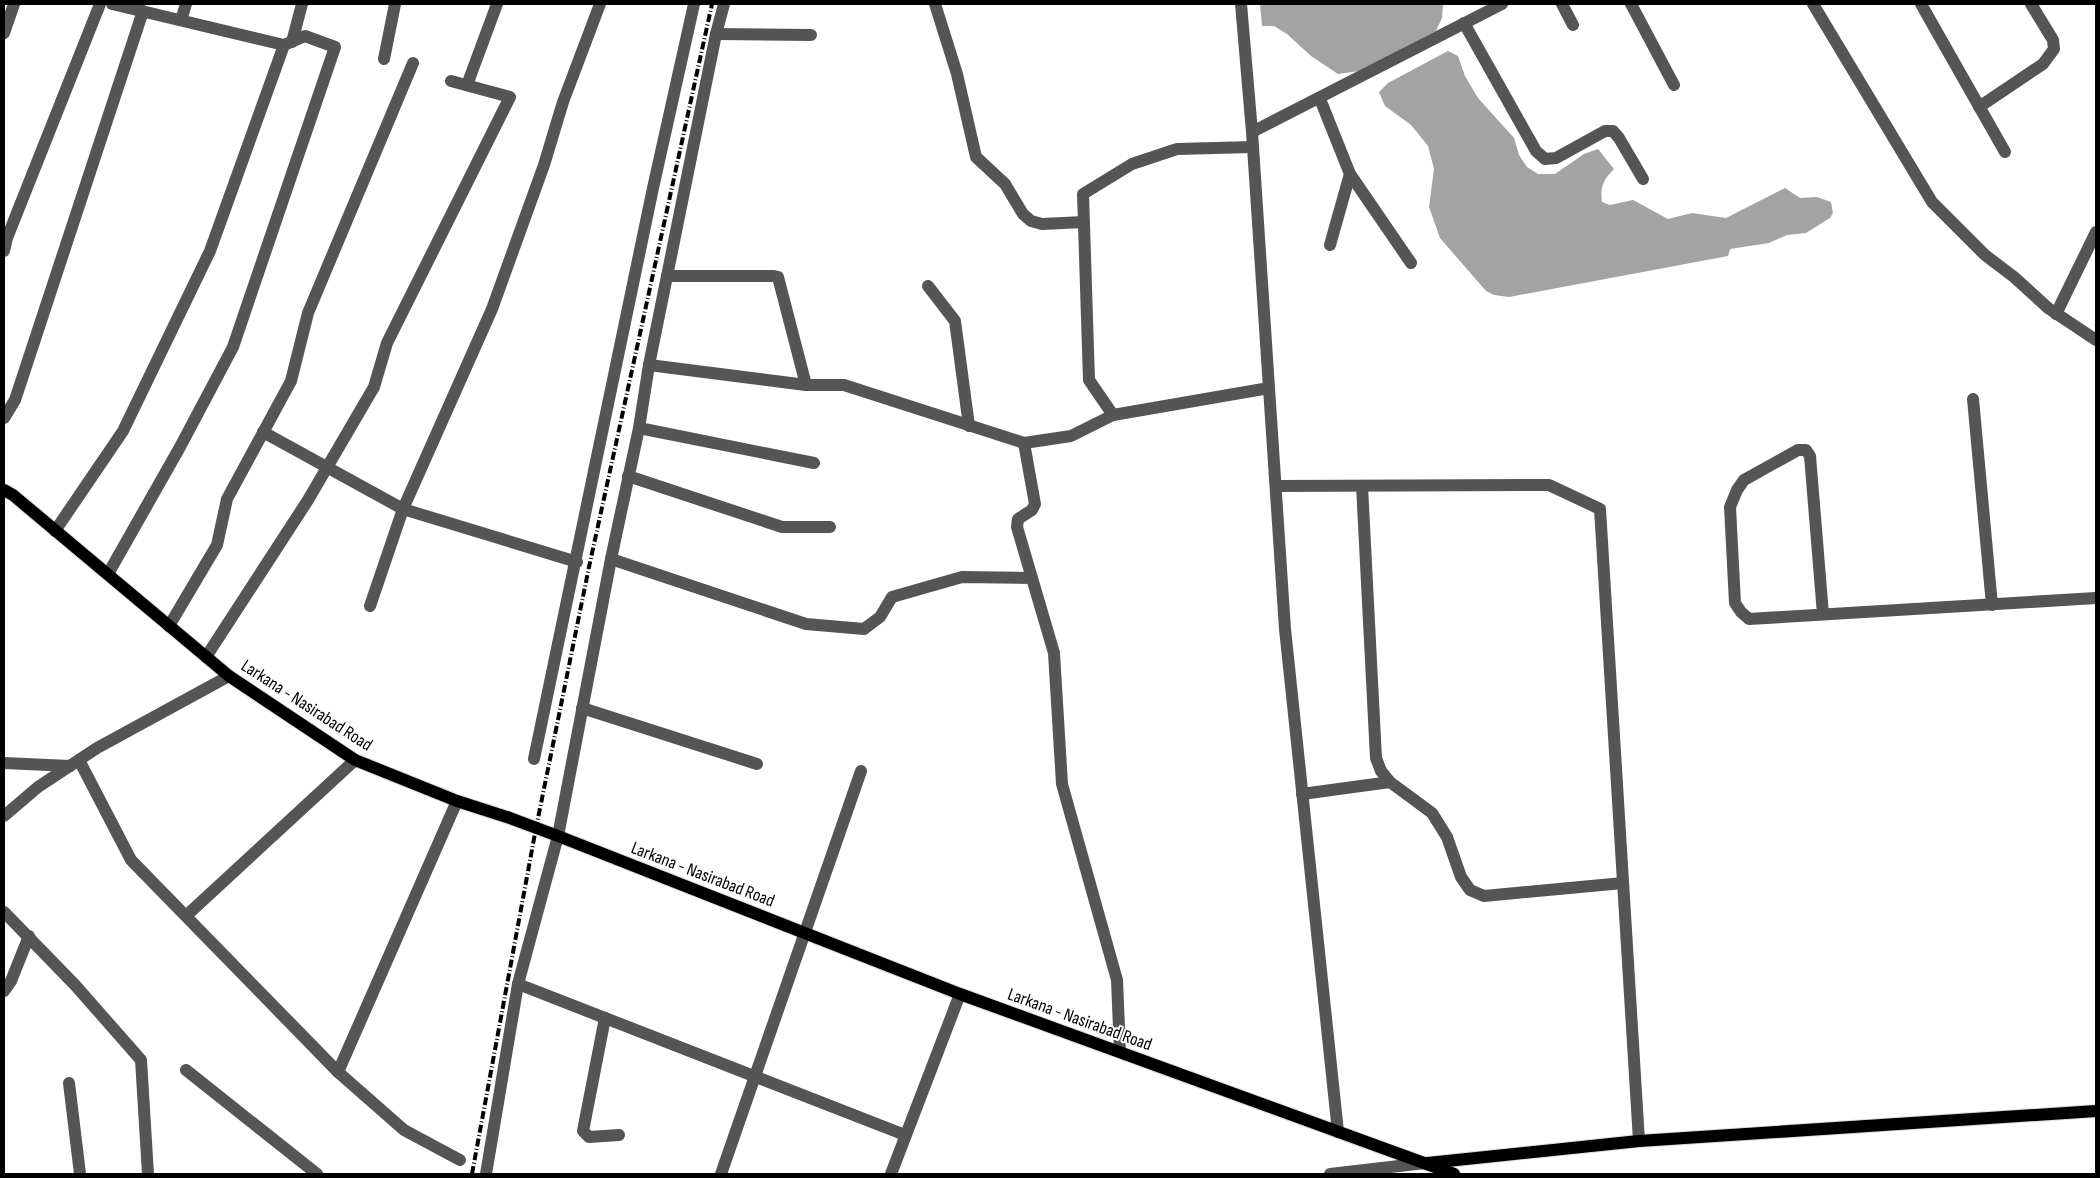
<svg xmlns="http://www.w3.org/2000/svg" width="2100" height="1178" font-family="'Sofia Sans Condensed',sans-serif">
<rect width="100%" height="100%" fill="#fff"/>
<!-- water -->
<g fill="#a3a3a3">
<polygon points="1260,4 1443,4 1442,18 1436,31 1359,71 1338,74 1311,56 1287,34 1274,26 1262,26"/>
<path d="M1448,51L1458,56L1465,76L1478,98L1514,138L1519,155L1527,167L1538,174H1555L1584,154L1598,149L1614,169C1603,180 1600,187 1602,202L1610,205L1633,200L1668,219L1692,213L1726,218L1785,188L1800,198L1817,197L1831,202L1833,213L1830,218L1806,233L1787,235L1769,243L1730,249L1728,256L1509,297L1494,295L1486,291L1440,238L1429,207L1434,169L1428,146L1411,125L1385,106L1379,92L1388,83Z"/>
</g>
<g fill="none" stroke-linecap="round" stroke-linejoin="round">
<!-- major casing -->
<g stroke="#dbdbdb" stroke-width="14">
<g id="major">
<polyline points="4,490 13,495 229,676 355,760 457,801 510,818 558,836 960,994 1454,1174"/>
<polyline points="1428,1163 1639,1141 2096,1111"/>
</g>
</g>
<!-- minor -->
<g stroke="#555" stroke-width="12">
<polyline points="935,4 957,74 976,157 1005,184 1023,214 1031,221 1042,224 1084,222"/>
<polyline points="1241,4 1252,132 1285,629 1338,1132"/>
<polyline points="1562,4 1573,25"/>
<polyline points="1631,4 1674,85"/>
<polyline points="1813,4 1932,202 1985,255 2014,277 2048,308 2096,340"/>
<polyline points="1921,4 2005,152"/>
<polyline points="181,20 186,4"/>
<polyline points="1464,23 1536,151 1545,159 1556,158 1605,131 1613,131 1619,138 1643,179"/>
<polyline points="4,33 14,4"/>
<polyline points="716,34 811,35"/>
<polyline points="292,42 302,4"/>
<polyline points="384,59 395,4"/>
<polyline points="467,85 497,4"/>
<polyline points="1320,99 1350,174 1411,263"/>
<polyline points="1979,107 2043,64 2054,49 2053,40 2031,4"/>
<polyline points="1252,132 1502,4"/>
<polyline points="1330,245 1350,174"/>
<polyline points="4,251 7,238 100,4"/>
<polyline points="667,276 774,276 778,277 806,385"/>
<polyline points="928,286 955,321 969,426"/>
<polyline points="2056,314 2096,232"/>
<polyline points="649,365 806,385 844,385 1024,443 1071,436 1113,415 1269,388"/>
<polyline points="1973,399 1992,605"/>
<polyline points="1113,415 1089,380 1083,194 1132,164 1177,149 1253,147"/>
<polyline points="4,418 15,400 143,11"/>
<polyline points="639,428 814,463"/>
<polyline points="263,432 403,509 577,562"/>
<polyline points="1024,443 1035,504 1032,510 1018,519 1017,527 1054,653 1062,784 1117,980 1120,1052"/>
<polyline points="628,476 782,527 830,527"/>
<polyline points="1276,486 1549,485 1600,509 1639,1141"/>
<polyline points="1362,486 1376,758 1381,771 1390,782 1432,813 1447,837 1461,877 1470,890 1484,896 1623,883"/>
<polyline points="55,531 123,431 210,251 284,45 112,4"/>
<polyline points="611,559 806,624 864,629 880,617 892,597 962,577 1032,578"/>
<polyline points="108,574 180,447 233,347 335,47 305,36 284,45"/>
<polyline points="370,606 403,509 492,309 544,165 563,102 600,4"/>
<path d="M1823,614L1810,456L1806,450H1798L1744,480L1737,490L1730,507L1735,603L1741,612L1749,619C1865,612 1981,605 2096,598"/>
<polyline points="169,626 217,545 227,499 291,381 308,313 413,63"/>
<polyline points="206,657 308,500 374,387 387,343 510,97 451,81"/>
<polyline points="582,708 757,764"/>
<polyline points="534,759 653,188 694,4"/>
<polyline points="79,760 131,860 338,1072 404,1130 460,1160"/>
<polyline points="4,763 70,766"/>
<polyline points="1302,794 1390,782"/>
<polyline points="4,816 38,787 97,748 229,676"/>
<polyline points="4,912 75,985 141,1060 148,1174"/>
<polyline points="187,915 355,760"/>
<polyline points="518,984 905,1135"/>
<polyline points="4,991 11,981 29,936"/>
<polyline points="605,1018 583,1131 589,1137 619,1135"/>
<polyline points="186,1070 317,1174"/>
<polyline points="338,1072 457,801"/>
<polyline points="69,1083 80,1174"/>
<polyline points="486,1174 518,984 558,836 611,559 639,428 649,365 716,34 724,4"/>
<polyline points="721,1174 861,771"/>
<polyline points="891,1174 960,994"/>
<polyline points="1330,1174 1425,1163"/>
</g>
<!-- major -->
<use href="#major" stroke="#000" stroke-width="12"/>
<!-- rail -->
<polyline stroke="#000" stroke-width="4" stroke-dasharray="8 2.5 1 2.5" stroke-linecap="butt" points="472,1174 536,828 589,567 712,4"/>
</g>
<g text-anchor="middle" stroke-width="4" stroke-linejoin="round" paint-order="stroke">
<!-- street labels -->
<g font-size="18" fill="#000" stroke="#fff">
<text transform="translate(307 705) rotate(33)" y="6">Larkana - Nasirabad Road</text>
<text transform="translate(703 874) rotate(21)" y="6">Larkana - Nasirabad Road</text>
<text transform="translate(1080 1019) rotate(20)" y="6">Larkana - Nasirabad Road</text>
</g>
</g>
<!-- border -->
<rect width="2100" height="1178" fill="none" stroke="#000000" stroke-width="10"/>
</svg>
